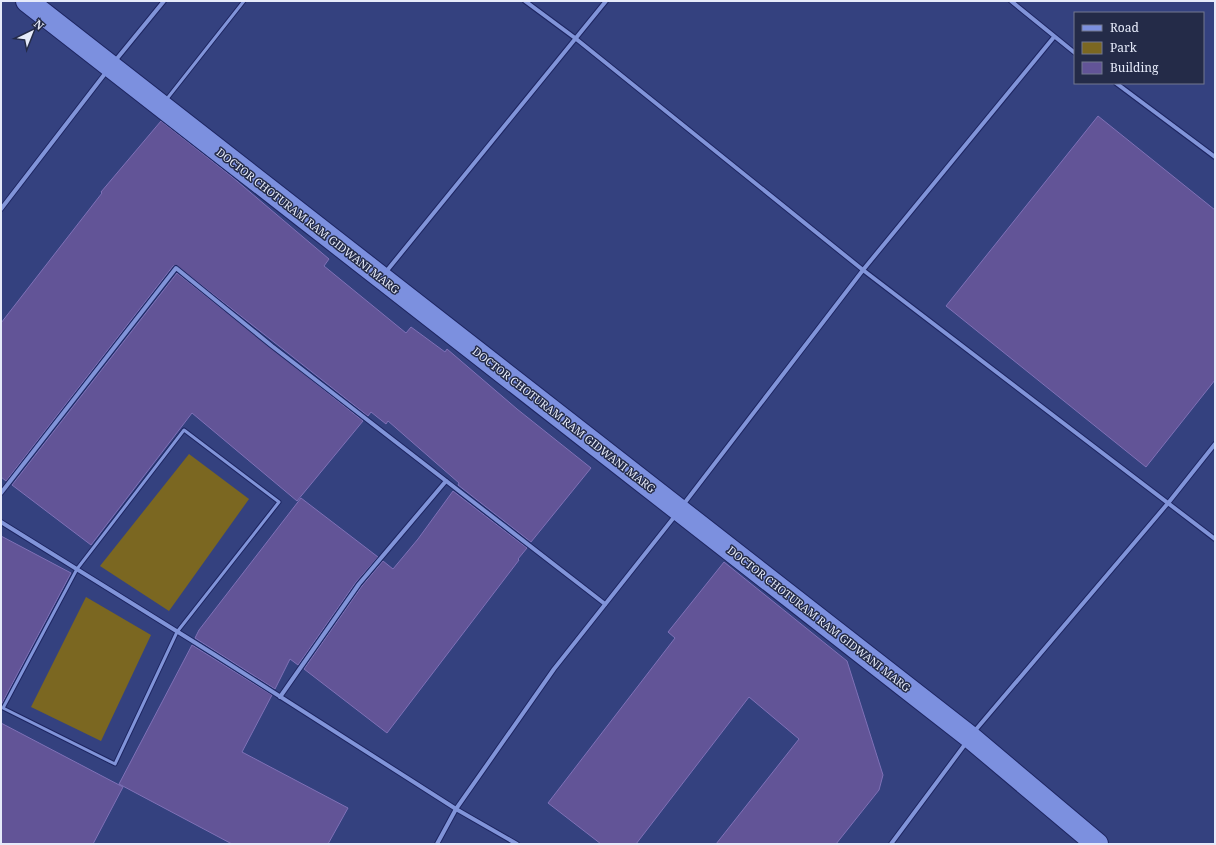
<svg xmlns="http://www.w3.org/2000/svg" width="1216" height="845" font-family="'Noto Serif',serif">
<rect width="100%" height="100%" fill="#34417f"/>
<!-- green -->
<g fill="#7b6721">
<polygon points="189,454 249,499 169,611 100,566"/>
<polygon points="86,597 151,635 101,741 31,707"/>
</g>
<!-- building -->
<g fill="#625497" stroke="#7f71b7">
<polygon points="1098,116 1215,210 1215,380 1146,467 946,306"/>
<polygon points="161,121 231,176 329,259 324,266 406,333 411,327 445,352 447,349 517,409 591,468 531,542 458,485 459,483 388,421 386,424 371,412 368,416 176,265 173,266 6,481 1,477 1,323 102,193 101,192"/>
<polygon points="177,273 363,421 297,501 192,413 91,545 12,485"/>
<polygon points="453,491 527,548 518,559 519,560 387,733 304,669 362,586 383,561 393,569 418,539"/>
<polygon points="301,498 378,557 356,582 298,665 290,659 275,689 195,638 199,630"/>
<polygon points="1,536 71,573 1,705"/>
<polygon points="724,562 847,661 883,775 879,790 836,844 716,844 799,739 749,697 636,844 601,844 548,803 675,638 668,632"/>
<polygon points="192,645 272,695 242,752 348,808 328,844 232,844 119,784"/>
<polygon points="1,723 123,787 93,844 1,844"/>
</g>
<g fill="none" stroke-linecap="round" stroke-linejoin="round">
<!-- lane casing -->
<g stroke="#1d2561" stroke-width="5">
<g id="lane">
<polyline points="166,100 244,1"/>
<polygon points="184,430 279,502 177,632 115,764 3,708 77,569"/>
</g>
</g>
<!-- street casing -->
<g stroke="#1d2561" stroke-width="6">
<g id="street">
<polyline points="525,1 575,38 863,270 1215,539"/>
<polyline points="1011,1 1075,53"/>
<polyline points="115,61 164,1"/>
<polyline points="1116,83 1215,157"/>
<polyline points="1,209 107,71"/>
<polyline points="385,273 606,1"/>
<polyline points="1,493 176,268 272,346 605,604"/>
<polyline points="683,505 863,270 1054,37"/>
<polyline points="1,522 215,655 456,809 517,844"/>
<polyline points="280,697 359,584 446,481"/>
<polyline points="973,733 1169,502 1215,444"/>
<polyline points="437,844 456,809 554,669 675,516"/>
<polyline points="891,844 966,743"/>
</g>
</g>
<!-- secondary casing -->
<g stroke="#1d2561" stroke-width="24">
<polyline id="secondary" points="27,1 970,737 1097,844"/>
</g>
<!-- lane -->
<use href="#lane" stroke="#8194d9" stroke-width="3"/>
<!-- street -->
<use href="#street" stroke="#8194d9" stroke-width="4"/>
<!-- secondary -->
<use href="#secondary" stroke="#7c90df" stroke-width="22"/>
</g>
<g text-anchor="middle" stroke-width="3" stroke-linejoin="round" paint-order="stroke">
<!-- street labels -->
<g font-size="11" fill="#e6ebfa" stroke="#242b48">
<text transform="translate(308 221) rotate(38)" y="4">DOCTOR CHOTURAM RAM GIDWANI MARG</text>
<text transform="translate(564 420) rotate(38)" y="4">DOCTOR CHOTURAM RAM GIDWANI MARG</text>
<text transform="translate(819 619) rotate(38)" y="4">DOCTOR CHOTURAM RAM GIDWANI MARG</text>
</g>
</g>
<!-- border -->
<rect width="1216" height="845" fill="none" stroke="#e6ebfa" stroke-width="4"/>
<!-- legend -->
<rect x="1074" y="12" width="130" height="72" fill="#242b48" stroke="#72788f"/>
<rect x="1082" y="25" width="20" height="6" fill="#7c90df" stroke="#72788f"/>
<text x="1110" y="32" font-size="12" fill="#e6ebfa">Road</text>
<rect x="1082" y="42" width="20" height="12" fill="#7b6721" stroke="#72788f"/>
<text x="1110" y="52" font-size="12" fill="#e6ebfa">Park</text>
<rect x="1082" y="62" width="20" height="12" fill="#625497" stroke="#72788f"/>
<text x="1110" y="72" font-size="12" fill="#e6ebfa">Building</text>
<!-- north arrow -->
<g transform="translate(32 32) rotate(43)" stroke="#242b48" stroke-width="3" paint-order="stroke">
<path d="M0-3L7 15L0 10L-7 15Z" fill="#e6ebfa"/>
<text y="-6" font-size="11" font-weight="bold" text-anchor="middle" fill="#e6ebfa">N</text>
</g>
</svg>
